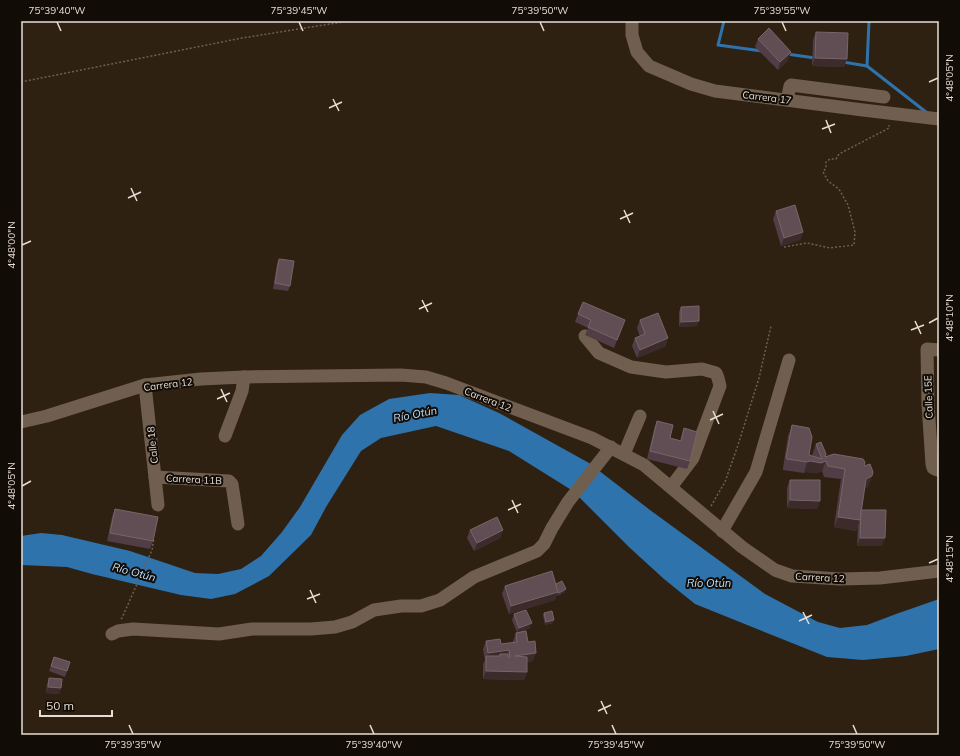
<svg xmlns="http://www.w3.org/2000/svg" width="960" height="756" font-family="Mulish,sans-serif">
<rect width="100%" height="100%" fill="#2f2112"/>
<!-- water -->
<polygon fill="#2e73ab" points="430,393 459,395 499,413 589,463 650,510 765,594 818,622 840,628 867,625 896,614 939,599 939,649 906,656 863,660 827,657 695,604 664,579 630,548 573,491 509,451 436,426 381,438 361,451 326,507 311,535 269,576 235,594 211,599 181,595 92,574 67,567 21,565 21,536 41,533 62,535 130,551 195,573 218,574 241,569 261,556 282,532 300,507 342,435 360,415 389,399"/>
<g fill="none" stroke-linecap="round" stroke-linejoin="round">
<!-- stream -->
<g stroke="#2e73ab" stroke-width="3">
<polyline points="724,21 718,45 762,51"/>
<polyline points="787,54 815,58"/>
<polyline points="843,62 867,66 926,112"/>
<polyline points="867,66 869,21"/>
</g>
<!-- path -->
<g stroke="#6c6053" stroke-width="1.5" stroke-dasharray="2 2" stroke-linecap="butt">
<polyline points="21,82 242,38 349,21"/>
<polyline points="784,247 807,243 830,248 854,245 855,232 848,205 839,189 828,181 823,172 826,168 826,162 830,159 836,159 839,154 889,128 889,125"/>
<polyline points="711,506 725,482 738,445 759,378 771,326"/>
<polyline points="121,619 122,618 152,550 154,538"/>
</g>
<!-- minor -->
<g stroke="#705f4f" stroke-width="13">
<polyline points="632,21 632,35 637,52 649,66 691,84 715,91 863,110 939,119"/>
<polyline points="787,100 790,86 791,85 884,97"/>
<polyline points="585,336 599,353 631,367 666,372 702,369 716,373 718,378 720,386 693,458 671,487"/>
<polyline points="939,350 927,349 928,404 932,464 933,468 937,470 939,470"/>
<polyline points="145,385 158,505"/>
<polyline points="21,422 47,416 145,385 201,379 244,377 401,375 426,377 446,383 592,438 644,465 742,547 775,570 792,576 840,579 880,578 939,571"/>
<polyline points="225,436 242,391 244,377"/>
<polyline points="624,454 640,416"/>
<polyline points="155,477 229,481 232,484 238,524"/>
<polyline points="722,531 756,472 789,360"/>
<polyline points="112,634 118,631 133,629 219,634 252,629 311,629 335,627 352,622 374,610 401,606 421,606 440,600 474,577 537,551 544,544 552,528 568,502 611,447"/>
</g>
</g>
<!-- wall -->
<g fill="#503d46">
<polygon points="816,32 847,59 844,67 812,66 813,40"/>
<polygon points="758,39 788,60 778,70 755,47"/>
<polygon points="776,211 803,232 800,240 781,246 773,219"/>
<polygon points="279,259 290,286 288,291 273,289 277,264"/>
<polygon points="681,307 697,326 679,327 679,312"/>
<polygon points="578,314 622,328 614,348 585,335 588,328 575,322"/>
<polygon points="640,320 666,346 637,358 632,346 635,338 640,337 637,328"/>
<polygon points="657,421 670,438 680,441 684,428 690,461 687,469 647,459 654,429"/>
<polygon points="792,425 809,455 813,456 812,455 816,444 825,457 864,466 868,487 864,488 861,510 882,546 857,546 858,525 856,531 834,527 841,479 824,477 822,471 817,473 806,472 804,473 783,470 783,468 788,436"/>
<polygon points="790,480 820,501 817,509 787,508 787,488"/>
<polygon points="115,509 153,541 150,549 107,541 112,517"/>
<polygon points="470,530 503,530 500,538 474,551 467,538"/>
<polygon points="556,584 565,592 558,596 557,594 555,600 509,614 502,594 505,586"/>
<polygon points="544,613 553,623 545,625 543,615"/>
<polygon points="514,614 530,628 521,632 528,642 533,661 527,662 527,672 524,680 483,679 483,664 485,660 483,649 486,641 501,644 513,643 513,641 516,633 517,632 512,620"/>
<polygon points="54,657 70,662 65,677 49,671"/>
<polygon points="49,678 61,688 59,694 46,693 47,684"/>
</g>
<!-- shaded-wall -->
<g fill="#3c2b2b">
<polygon points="791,52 788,60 778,70 780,62"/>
<polygon points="815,58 847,59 844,67 812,66"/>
<polygon points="803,232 800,240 781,246 784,238"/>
<polygon points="699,321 697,326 679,327 681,322"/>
<polygon points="668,338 666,346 637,358 640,350"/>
<polygon points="810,461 826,461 822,471 817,473 806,472 804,473 807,462"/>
<polygon points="872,476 868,487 862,489 866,479"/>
<polygon points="790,500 820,501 817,509 787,508"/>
<polygon points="838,517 860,520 856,531 834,527"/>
<polygon points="503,530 500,538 474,551 477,543"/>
<polygon points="860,538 885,538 882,546 857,546"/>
<polygon points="566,589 565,592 558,596 559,593"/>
<polygon points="558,592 555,600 509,614 511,606"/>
<polygon points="554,620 553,623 545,625 546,622"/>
<polygon points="532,623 530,628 517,633 519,628"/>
<polygon points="509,650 506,658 500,656 500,654 498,660 486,658 488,653"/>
<polygon points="536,653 533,661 512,664 515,656"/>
<polygon points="486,671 527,672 524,680 483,679"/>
<polygon points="48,687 61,688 59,694 46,693"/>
</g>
<!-- building -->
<g fill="#614e55" stroke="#766569">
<polygon points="769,28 791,52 780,62 758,39"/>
<polygon points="816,32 848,33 847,59 815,58"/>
<polygon points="795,205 803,232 784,238 776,211"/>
<polygon points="279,259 294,261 290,286 275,283"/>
<polygon points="583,302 625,320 617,340 588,327 591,320 578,314"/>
<polygon points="699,306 699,321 681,322 681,307"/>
<polygon points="658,313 668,338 640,350 635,338 645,334 640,320"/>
<polygon points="657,421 673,425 670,438 681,441 684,428 697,432 690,461 650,451"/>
<polygon points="792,425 809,428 812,437 809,455 822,459 816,444 821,442 826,454 825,457 834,454 863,459 865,462 864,466 870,464 873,472 872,476 866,479 860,520 838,517 845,469 828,466 826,461 821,463 810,461 807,462 787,459 786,458"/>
<polygon points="790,480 820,480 820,501 790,500"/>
<polygon points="115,509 158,517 153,541 110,533"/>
<polygon points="861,510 886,510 885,538 860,538"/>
<polygon points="497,517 503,530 477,543 470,530"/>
<polygon points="552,571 558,592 511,606 505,586"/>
<polygon points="562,581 566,589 559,593 557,590 556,584"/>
<polygon points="526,610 532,623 519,628 514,614"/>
<polygon points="552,611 554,620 546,622 544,613"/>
<polygon points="526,631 528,642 535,641 536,653 515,656 527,657 527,672 486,671 486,656 500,656 500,654 508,654 508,657 510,657 509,650 488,653 486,641 500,639 501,644 517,642 516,633"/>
<polygon points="54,657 70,662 67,671 51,666"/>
<polygon points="49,678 62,679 61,688 48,687"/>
</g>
<!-- ticks -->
<path fill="none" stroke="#e7ddd4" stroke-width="1.5" d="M57,22L61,31M299,22L303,31M540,22L544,31M782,22L786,31M929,82L938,78M333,99L339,111M329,108L342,102M826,120L831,133M822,129L835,124M131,188L137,201M128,198L141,192M624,210L630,223M620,219L633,213M22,245L31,241M422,300L428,312M419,309L432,303M915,321L921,334M929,323L938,318M911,330L924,325M221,389L227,402M217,399L230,393M713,411L719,424M710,420L723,414M22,486L31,481M512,500L518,513M508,510L521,504M929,563L938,559M310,590L316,603M307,599L320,594M803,612L809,624M799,621L812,615M601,701L607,714M598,711L611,705M129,725L133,734M370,725L374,734M612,725L616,734M853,725L857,734"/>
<g text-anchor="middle" stroke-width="4" stroke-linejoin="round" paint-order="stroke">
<!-- street labels -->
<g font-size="10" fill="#e7ddd4" stroke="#120c06">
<text transform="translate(767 97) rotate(7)" y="4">Carrera 17</text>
<text transform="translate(168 384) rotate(-7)" y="4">Carrera 12</text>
<text transform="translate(928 397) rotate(-92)" y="4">Calle 15E</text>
<text transform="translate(488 399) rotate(21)" y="4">Carrera 12</text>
<text transform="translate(152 445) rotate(-96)" y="4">Calle 18</text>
<text transform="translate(194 479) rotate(3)" y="4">Carrera 11B</text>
<text transform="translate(820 577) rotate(3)" y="4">Carrera 12</text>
</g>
<!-- water labels -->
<g font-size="11" font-style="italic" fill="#bcdefe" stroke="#120c06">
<text transform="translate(415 414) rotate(-11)" y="4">Río Otún</text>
<text transform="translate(134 572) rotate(15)" y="4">Río Otún</text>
<text x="709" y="587">Río Otún</text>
</g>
</g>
<!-- border -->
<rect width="960" height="756" fill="none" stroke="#120c06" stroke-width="44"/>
<!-- scale -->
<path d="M40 710v6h72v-6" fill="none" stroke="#e7ddd4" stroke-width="2"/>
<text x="46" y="710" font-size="12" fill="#e7ddd4" stroke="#120c06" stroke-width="3" paint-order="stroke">50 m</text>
<rect x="22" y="22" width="916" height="712" fill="none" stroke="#e7ddd4" stroke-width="1.5"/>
<g font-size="10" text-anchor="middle" fill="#e7ddd4">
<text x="57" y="14">75°39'40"W</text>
<text x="299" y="14">75°39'45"W</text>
<text x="540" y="14">75°39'50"W</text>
<text x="782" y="14">75°39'55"W</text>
<text transform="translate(949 78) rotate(-90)" y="4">4°48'05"N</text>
<text transform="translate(11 245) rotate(-90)" y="4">4°48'00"N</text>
<text transform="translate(949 318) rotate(-90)" y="4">4°48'10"N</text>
<text transform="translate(11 486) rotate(-90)" y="4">4°48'05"N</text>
<text transform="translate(949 559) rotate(-90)" y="4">4°48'15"N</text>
<text x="133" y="748">75°39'35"W</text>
<text x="374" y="748">75°39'40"W</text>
<text x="616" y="748">75°39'45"W</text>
<text x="857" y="748">75°39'50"W</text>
</g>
</svg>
